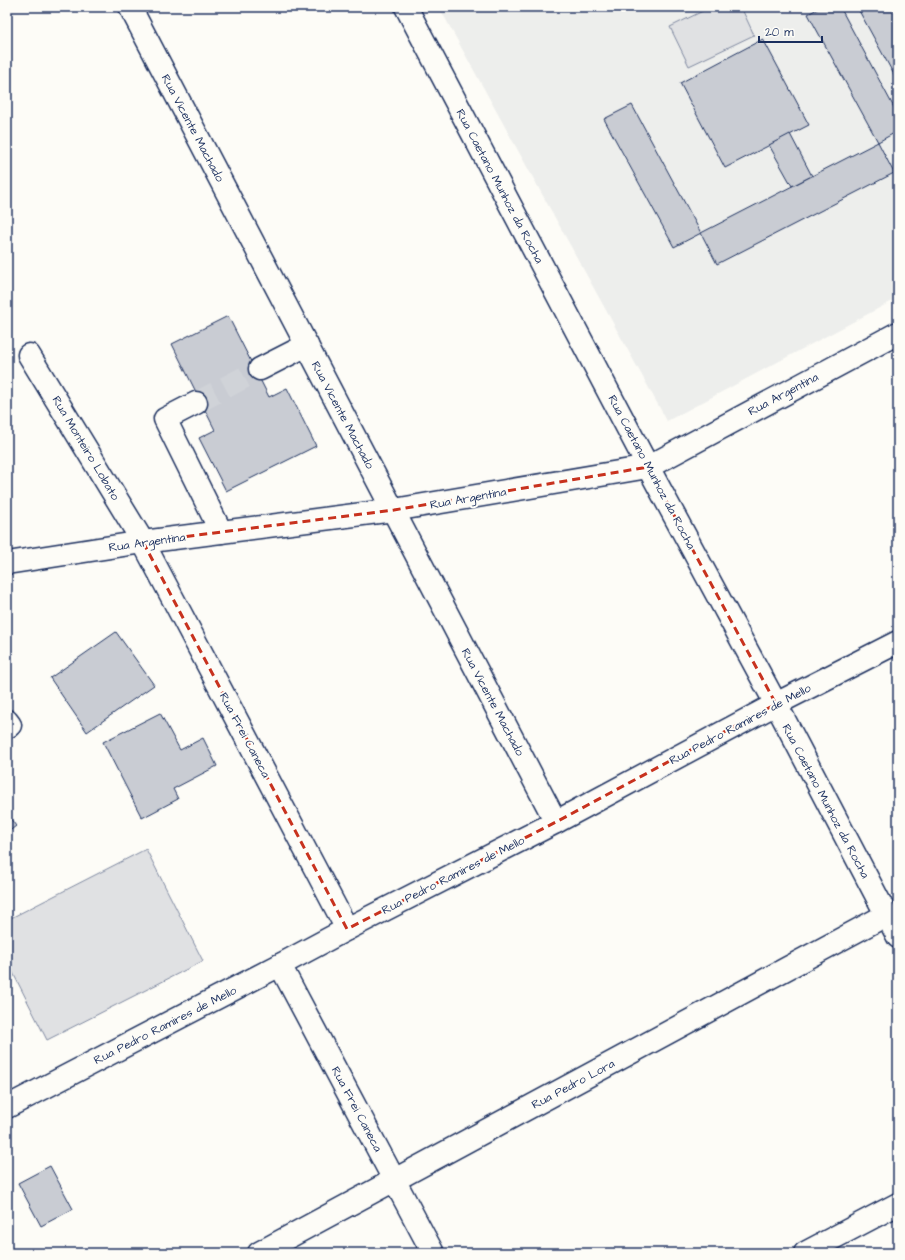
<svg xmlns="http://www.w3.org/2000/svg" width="905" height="1260" font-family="'Architects Daughter',sans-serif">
<rect width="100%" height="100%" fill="#fdfcf7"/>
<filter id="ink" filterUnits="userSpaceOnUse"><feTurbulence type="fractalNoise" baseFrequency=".025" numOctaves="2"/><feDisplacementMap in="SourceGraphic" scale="8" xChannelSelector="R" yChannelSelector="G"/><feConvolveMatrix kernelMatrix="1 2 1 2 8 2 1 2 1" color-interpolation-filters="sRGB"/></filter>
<g filter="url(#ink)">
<!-- built -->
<polygon fill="#edeeec" points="439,7 898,7 898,298 667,421"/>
<!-- green -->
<g fill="#e0e1e3" stroke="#7e88a0">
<polygon points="711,7 741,7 754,35 689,66 670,27"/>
<polygon points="146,849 203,961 47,1040 7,961 7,920"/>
</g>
<!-- building -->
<g fill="#c9ccd3" stroke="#1b2f5e">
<polygon points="821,7 840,7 898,115 898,131 878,142 808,14"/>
<polygon points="857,7 892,7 898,17 898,82"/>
<polygon points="763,39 809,125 725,168 680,83"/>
<polygon points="632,105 701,233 674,247 604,119"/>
<polygon points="790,134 812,176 792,186 769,145"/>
<polygon points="878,142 894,173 717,264 701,233"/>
<polygon points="228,316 269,397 287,388 316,446 226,491 199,438 215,430 172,344"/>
<polygon points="116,632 154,685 87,732 50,678"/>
<polygon points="160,713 180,750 203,738 217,766 173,789 178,799 142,818 103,742"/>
<polygon points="7,814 16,826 7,833"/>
<polygon points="50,1166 73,1209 41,1226 18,1183"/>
</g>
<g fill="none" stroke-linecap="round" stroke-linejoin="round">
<!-- minor-tunnel -->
<polyline stroke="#d0d3d8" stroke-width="22" stroke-dasharray="22 11" stroke-linecap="butt" points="196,403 260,369"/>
<!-- minor casing -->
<g stroke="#1b2f5e" stroke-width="25">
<g id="minor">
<polyline points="130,7 556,822"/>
<polyline points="406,7 648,467 776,704 898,937"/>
<polyline points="29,355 143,542 347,929"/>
<polyline points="260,369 307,345"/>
<polyline points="196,403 165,419 221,532"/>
<polyline points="7,563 143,542 394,510 648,467 898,333"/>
<polyline points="7,721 10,725 7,727"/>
<polyline points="280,965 433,1253"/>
<polyline points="7,1107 280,965 347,929 556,822 776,704 898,642"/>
<polyline points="259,1253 886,915"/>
<polyline points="805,1253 898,1204"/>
</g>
</g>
<!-- minor -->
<use href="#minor" stroke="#fdfcf7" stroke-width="22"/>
</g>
</g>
<!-- marked area -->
<path fill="none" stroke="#c8321e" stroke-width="3" stroke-dasharray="8 5" stroke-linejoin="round" d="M648,467L776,704L556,822L347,929L143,542L394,510Z"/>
<g text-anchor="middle" stroke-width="4" stroke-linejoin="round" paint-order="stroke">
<!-- street labels -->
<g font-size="12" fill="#1b2f5e" stroke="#fdfcf7">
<text transform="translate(193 128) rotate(62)" y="4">Rua Vicente Machado</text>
<text transform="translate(500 186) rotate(62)" y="4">Rua Caetano Munhoz da Rocha</text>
<text transform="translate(783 394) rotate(-28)" y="4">Rua Argentina</text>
<text transform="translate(343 415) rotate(62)" y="4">Rua Vicente Machado</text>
<text transform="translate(86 448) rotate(59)" y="4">Rua Monteiro Lobato</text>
<text transform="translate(652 472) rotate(62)" y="4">Rua Caetano Munhoz da Rocha</text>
<text transform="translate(468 498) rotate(-10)" y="4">Rua Argentina</text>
<text transform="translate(147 542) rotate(-8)" y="4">Rua Argentina</text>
<text transform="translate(493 702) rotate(62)" y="4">Rua Vicente Machado</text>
<text transform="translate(740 724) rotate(-28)" y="4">Rua Pedro Ramires de Mello</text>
<text transform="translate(245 735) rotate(62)" y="4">Rua Frei Caneca</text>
<text transform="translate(826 801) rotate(62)" y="4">Rua Caetano Munhoz da Rocha</text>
<text transform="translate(453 875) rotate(-27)" y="4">Rua Pedro Ramires de Mello</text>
<text transform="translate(165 1025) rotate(-27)" y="4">Rua Pedro Ramires de Mello</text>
<text transform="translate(573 1084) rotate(-28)" y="4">Rua Pedro Lora</text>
<text transform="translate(357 1109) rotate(62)" y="4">Rua Frei Caneca</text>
</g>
</g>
<!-- margin -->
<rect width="905" height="1260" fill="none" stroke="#fdfcf7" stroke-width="24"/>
<rect x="12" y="12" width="881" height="1236" fill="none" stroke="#1b2f5e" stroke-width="1.5" filter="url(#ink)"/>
<!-- scale -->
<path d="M759 36v6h63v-6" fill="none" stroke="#1b2f5e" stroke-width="2"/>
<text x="765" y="36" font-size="12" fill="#1b2f5e" stroke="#fdfcf7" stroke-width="3" paint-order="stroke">20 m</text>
</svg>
